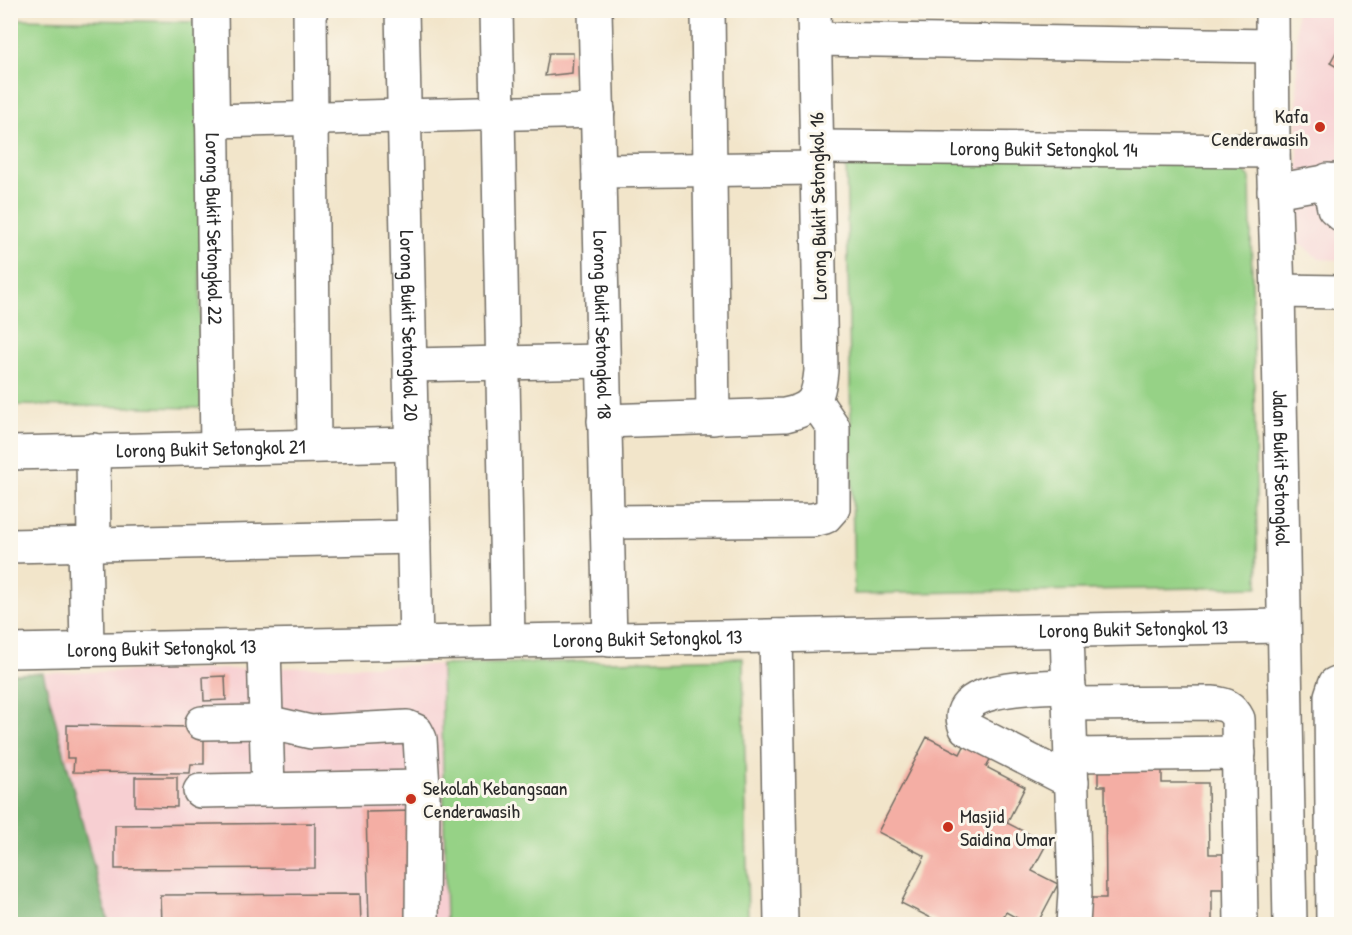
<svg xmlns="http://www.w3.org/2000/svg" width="1352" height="935" font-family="'Patrick Hand',sans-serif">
<rect width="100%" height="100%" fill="#fbf7ec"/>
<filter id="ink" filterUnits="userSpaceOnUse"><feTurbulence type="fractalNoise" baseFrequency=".0167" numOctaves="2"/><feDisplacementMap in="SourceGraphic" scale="12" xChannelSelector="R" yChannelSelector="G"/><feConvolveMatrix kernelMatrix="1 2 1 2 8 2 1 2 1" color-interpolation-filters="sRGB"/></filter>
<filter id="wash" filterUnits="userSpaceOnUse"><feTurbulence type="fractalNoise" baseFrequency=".008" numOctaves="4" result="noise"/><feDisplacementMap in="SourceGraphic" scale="24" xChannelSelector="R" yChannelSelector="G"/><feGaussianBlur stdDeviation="1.35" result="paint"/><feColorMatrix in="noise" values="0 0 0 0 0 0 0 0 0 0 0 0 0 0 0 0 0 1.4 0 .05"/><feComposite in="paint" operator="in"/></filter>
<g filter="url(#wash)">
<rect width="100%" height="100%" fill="#f2e5ca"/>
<!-- built -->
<g fill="#f7cfd2">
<polygon points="1296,11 1341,11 1341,260 1319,259 1299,243"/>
<polygon points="743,658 748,924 109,924 43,673"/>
</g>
<!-- green -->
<g fill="#96d286" stroke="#607e58" stroke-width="1.5">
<polygon points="12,19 199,22 201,408 11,405"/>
<polygon points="846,156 1227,156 1250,178 1258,587 854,594"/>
<polygon points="743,658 748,924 446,924 441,665"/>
</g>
<!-- forest -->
<polygon fill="#78b473" stroke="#52704f" stroke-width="1.5" points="43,673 109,924 11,924 11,674"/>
<g id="blocks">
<!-- building -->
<g fill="#f4aea4">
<polygon points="1342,41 1342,70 1330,63"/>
<polygon points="549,53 573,53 572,73 545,76"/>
<polygon points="225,676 226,700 204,701 203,677"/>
<polygon points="67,725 191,727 191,736 204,737 204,764 191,764 190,773 73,772 74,758 67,758"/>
<polygon points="970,735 996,748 986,767 1025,787 1007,823 1047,843 1032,871 1058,884 1037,924 1014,924 1017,918 1006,912 999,924 943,924 901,903 925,856 878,832 927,737 960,754"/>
<polygon points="1162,760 1162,783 1208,783 1209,854 1235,854 1235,889 1212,889 1212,924 1089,924 1088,898 1106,898 1105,786 1098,786 1098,761"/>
<polygon points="135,777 177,777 177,807 135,806"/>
<polygon points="413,811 416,924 369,924 366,812"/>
<polygon points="315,823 315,868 115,869 115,825"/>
<polygon points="360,894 361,924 161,924 160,895"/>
</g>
</g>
</g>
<g filter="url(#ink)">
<use href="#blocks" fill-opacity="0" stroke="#716c63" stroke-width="1.5"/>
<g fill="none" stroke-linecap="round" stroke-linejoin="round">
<!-- minor casing -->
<g stroke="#716c63" stroke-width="36">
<g id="minor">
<path id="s1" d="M211,10L217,447"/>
<polyline points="310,10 314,445"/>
<path id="s2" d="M402,10L416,643"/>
<polyline points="496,10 508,641"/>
<path id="s3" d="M595,10L610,640"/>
<polyline points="708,10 713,418"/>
<path id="s4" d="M1272,10L1273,151L1278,291L1290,924"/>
<polyline points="814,39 1272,46"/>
<polyline points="212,121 598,111"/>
<path id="s5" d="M818,147L1273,151"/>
<polyline points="599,171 818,168"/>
<polyline points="1328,180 1334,208 1342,215"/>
<polyline points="1274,191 1342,179"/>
<polyline points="1278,291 1342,292"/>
<polyline points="410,365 603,361"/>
<path d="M604,421L785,415C814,409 818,400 821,371L814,10"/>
<polyline points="93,450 94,544"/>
<path id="s6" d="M10,453L412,444"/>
<polyline points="607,522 813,520 825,517 833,508 833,427 815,401"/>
<polyline points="85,544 87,649"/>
<polyline points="10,546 414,537"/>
<polyline points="1067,631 1075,893 1073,924"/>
<polyline points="776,636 781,924"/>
<polyline points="264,647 268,790"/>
<path id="s7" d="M10,651L1283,626"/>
<path d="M1069,686C1045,687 945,685 966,728L1072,782"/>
<path d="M1069,704L1212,703C1226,704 1232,707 1238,719L1241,924"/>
<polyline points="202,723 267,722 311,732 407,727 416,731 420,739 423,787 422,924"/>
<polyline points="1071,755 1239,753"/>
<polyline points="200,791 423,787"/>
<polyline points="1333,924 1331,696 1335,684 1342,681"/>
</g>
</g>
<!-- minor -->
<use href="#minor" stroke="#fff" stroke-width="33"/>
</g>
</g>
<!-- markers -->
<g fill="#c8321e" stroke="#fbf7ec" stroke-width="2">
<circle cx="1320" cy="127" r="6"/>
<circle cx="411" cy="799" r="6"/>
<circle cx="948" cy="827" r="6"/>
</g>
<g text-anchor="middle" stroke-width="6" stroke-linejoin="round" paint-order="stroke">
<!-- poi labels -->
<g font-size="20" fill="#2b2b2b" stroke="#fbf7ec" text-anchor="start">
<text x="1308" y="123" text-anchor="end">Kafa<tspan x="1308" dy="23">Cenderawasih</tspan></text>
<text x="423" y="795">Sekolah Kebangsaan<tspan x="423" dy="23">Cenderawasih</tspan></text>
<text x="960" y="823">Masjid<tspan x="960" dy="23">Saidina Umar</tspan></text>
</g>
<!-- street labels -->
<g font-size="20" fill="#2b2b2b" stroke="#fbf7ec">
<text dy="7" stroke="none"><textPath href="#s5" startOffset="226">Lorong Bukit Setongkol 14</textPath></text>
<text transform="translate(818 206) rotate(-91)" y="7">Lorong Bukit Setongkol 16</text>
<text dy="7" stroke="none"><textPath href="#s1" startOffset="219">Lorong Bukit Setongkol 22</textPath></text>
<text dy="7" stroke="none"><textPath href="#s3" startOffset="315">Lorong Bukit Setongkol 18</textPath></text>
<text dy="7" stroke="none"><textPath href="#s2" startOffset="316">Lorong Bukit Setongkol 20</textPath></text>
<text dy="7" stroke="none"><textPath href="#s6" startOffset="201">Lorong Bukit Setongkol 21</textPath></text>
<text dy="7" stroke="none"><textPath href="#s4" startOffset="458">Jalan Bukit Setongkol</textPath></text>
<text dy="7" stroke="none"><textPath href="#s7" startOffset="1124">Lorong Bukit Setongkol 13</textPath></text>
<text dy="7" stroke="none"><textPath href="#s7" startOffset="638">Lorong Bukit Setongkol 13</textPath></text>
<text dy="7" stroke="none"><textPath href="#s7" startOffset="152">Lorong Bukit Setongkol 13</textPath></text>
</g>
</g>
<!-- margin -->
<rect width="1352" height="935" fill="none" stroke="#fbf7ec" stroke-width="36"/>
</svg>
